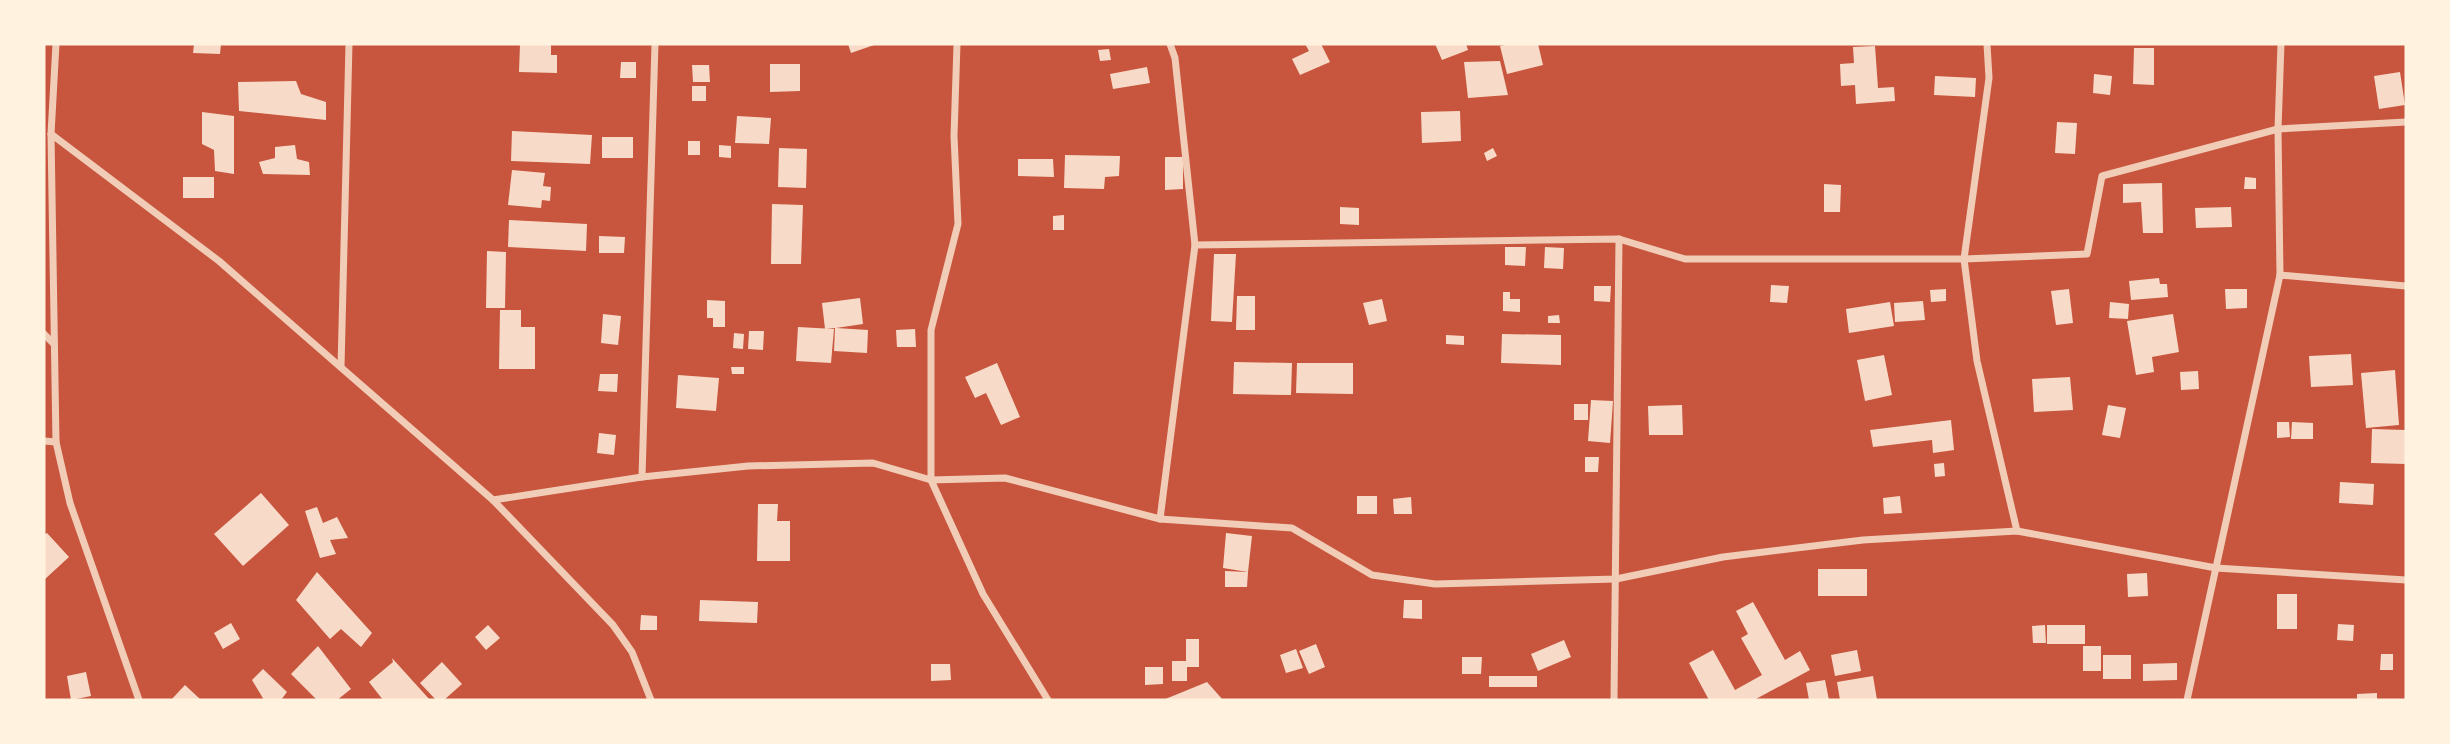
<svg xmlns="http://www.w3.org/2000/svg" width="2450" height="744" font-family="'Alegreya Sans',sans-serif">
<rect width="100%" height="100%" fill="#c8553d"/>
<!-- building -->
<g fill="#f7dbc8">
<polygon points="194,44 221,44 220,54 193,53"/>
<polygon points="520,44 551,44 551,55 557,55 557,73 519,72"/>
<polygon points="848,44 877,44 851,53"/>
<polygon points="1305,44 1321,44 1330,62 1300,75 1292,59 1309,51"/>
<polygon points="1435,44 1466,44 1468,50 1442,60"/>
<polygon points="1509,44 1538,44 1543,65 1507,74 1500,46"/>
<polygon points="1875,46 1878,88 1894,87 1895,101 1856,104 1855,85 1841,86 1840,64 1854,63 1853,47"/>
<polygon points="2134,48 2154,48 2154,85 2133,84"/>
<polygon points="1109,49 1111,60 1100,61 1098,50"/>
<polygon points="1500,61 1508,95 1468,98 1464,62"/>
<polygon points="621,62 636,62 636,78 620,78"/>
<polygon points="770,64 800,64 800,91 770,92"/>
<polygon points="692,65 709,65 710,82 693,82"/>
<polygon points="1147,67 1150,83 1113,89 1110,74"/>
<polygon points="2400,72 2405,105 2379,109 2374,76"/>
<polygon points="2094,74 2112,76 2110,95 2093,93"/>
<polygon points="1935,76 1976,78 1975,97 1934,95"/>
<polygon points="296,81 301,94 326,102 326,120 239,111 238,82"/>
<rect x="692" y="86" width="14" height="15"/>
<polygon points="1460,111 1461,141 1422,143 1421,112"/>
<polygon points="202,112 234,116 234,174 215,171 214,150 202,144"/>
<polygon points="737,116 771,118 769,144 735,143"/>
<polygon points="2057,122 2077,123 2075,154 2055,153"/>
<polygon points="512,131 592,135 590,164 511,161"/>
<rect x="602" y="137" width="31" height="21"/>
<rect x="688" y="141" width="12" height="14"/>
<polygon points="295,145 297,159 309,162 310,175 263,174 259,162 275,158 275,147"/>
<polygon points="719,145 731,146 731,158 719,157"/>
<polygon points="779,148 807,149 806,188 778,187"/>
<polygon points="1493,148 1497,156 1487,161 1484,153"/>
<polygon points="1065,155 1120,156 1119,176 1105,177 1104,189 1064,188"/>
<polygon points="1165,157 1183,157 1183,189 1165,190"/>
<polygon points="1018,159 1053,159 1054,177 1018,176"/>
<polygon points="512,170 545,173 543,186 551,187 550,201 542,200 541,208 508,205"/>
<rect x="183" y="177" width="31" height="21"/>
<polygon points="2245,177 2256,178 2256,189 2244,189"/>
<polygon points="2162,183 2163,233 2143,233 2141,202 2123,203 2123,184"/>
<polygon points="1824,184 1841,185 1840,212 1824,212"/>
<polygon points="772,204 803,205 801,264 771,264"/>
<polygon points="1340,207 1359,208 1359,225 1340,224"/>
<polygon points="2231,207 2232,227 2196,228 2195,208"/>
<polygon points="1064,215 1064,230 1053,230 1053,216"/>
<polygon points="509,220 587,224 586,251 508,247"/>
<polygon points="599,236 625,237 624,253 599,253"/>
<polygon points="1505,247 1526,247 1525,266 1505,265"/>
<polygon points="1545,247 1564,248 1563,269 1544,268"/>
<polygon points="487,251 506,252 505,308 486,308"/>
<polygon points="1214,254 1236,254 1232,322 1211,321"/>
<polygon points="2159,278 2160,284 2167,284 2168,297 2131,300 2129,281"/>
<polygon points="1771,285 1789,286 1787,303 1770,302"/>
<polygon points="1594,286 1611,286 1610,302 1594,301"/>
<polygon points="1946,289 1946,301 1931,302 1930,290"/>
<polygon points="2069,289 2073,323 2056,325 2051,291"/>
<polygon points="2225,289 2247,289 2247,308 2226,309"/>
<polygon points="1503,292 1510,292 1510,299 1520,299 1520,312 1503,311"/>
<polygon points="1237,296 1255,296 1255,330 1236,330"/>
<polygon points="860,298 863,324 836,328 868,330 867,353 834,351 835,328 825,329 822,303"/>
<polygon points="1382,299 1387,321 1369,325 1363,303"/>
<polygon points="707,300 725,301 725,327 713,327 713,318 707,318"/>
<polygon points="1923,301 1925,320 1895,322 1894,303"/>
<polygon points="1890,302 1894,326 1849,333 1846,309"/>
<polygon points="2110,302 2129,304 2128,319 2109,318"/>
<polygon points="500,310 521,310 521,327 535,327 535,369 499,369"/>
<polygon points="603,314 621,316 618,345 601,343"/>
<polygon points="2173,314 2179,352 2152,357 2154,372 2136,375 2127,321"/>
<polygon points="1559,315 1560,323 1548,323 1548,316"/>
<polygon points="798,327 834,329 831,363 796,361"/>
<polygon points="915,329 916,347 897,347 896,330"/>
<polygon points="749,331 764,331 763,350 748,349"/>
<polygon points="734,333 744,334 743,349 733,348"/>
<polygon points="1502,334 1561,335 1561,365 1501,363"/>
<polygon points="1446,335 1464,336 1464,345 1446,344"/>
<polygon points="2351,354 2353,385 2311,387 2309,356"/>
<polygon points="1884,355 1892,395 1865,401 1857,360"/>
<polygon points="1234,362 1292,363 1291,395 1233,394"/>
<polygon points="997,363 1020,417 1001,425 986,393 975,398 965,377"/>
<polygon points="1297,363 1353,363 1353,394 1296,393"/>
<polygon points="731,367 744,367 744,374 732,374"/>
<polygon points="2395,370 2399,425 2366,428 2361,373"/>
<polygon points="2198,371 2199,389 2181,390 2180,372"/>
<polygon points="600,374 618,374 617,392 598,391"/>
<polygon points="678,375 719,378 716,411 676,408"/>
<polygon points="2070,377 2073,410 2034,412 2032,379"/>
<polygon points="1591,400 1613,401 1610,443 1588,441"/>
<rect x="1574" y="404" width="14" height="16"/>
<polygon points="1682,405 1683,435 1649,435 1648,406"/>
<polygon points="2108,405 2126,408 2120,438 2102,435"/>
<polygon points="1951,420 1954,450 1933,453 1932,440 1873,447 1870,430"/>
<polygon points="2277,422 2289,422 2290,437 2277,438"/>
<polygon points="2292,422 2313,423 2313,439 2291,439"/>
<polygon points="2372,429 2406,430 2406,464 2371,463"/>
<polygon points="599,433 616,435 614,455 597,453"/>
<polygon points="1585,457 1599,457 1598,472 1585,472"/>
<polygon points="1944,463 1945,476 1935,477 1934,464"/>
<polygon points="2340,482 2374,484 2373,505 2339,503"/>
<polygon points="261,493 289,525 243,566 214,534"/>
<rect x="1357" y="496" width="20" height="18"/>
<polygon points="1900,496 1902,513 1884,514 1883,498"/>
<polygon points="1411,497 1412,514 1394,514 1393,499"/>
<polygon points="758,504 778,504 777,521 790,521 790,561 757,561"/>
<polygon points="317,507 323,523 337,517 348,538 330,540 336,554 320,558 305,511"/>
<polygon points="47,533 69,557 44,580 44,535"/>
<polygon points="1226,533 1252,536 1248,572 1223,568"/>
<rect x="1818" y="569" width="49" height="27"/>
<polygon points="1225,571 1248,572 1247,587 1225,587"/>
<polygon points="317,572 372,633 361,647 341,629 330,639 296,600"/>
<polygon points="2147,573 2148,596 2128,597 2127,574"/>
<rect x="2277" y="594" width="20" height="35"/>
<polygon points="700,600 758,602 757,623 699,621"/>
<polygon points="1404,600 1422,600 1422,619 1403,618"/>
<polygon points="1753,602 1785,660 1800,651 1810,670 1754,700 1709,700 1689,663 1713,650 1735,690 1762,675 1741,638 1748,634 1736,611"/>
<polygon points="641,615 657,616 657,630 640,630"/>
<polygon points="231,623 240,639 223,649 214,633"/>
<polygon points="2338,624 2354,625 2353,641 2337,640"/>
<polygon points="488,625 500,638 486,650 475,637"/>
<polygon points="2045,625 2046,643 2033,643 2032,626"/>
<rect x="2047" y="625" width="38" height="19"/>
<polygon points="1186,639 1199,639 1199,667 1187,667 1187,681 1172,681 1172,661 1186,661"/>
<polygon points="1564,640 1571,657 1538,671 1531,654"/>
<polygon points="1316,644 1325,667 1309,674 1299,651"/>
<polygon points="318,646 351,689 337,700 317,700 291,674"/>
<rect x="2083" y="646" width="18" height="25"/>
<polygon points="1296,649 1303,668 1286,673 1280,655"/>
<polygon points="1857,650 1861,671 1835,676 1831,655"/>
<polygon points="2381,654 2393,654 2393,670 2380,670"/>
<rect x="2103" y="655" width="28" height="24"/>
<polygon points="1462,657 1482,657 1481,674 1462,674"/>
<polygon points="392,658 430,700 383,700 369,682 393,662"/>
<polygon points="442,662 462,684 444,700 436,700 420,683"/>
<polygon points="2177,663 2177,680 2143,681 2143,664"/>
<polygon points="931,664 950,664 951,680 931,681"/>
<polygon points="1145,667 1163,667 1163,684 1145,685"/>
<polygon points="263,669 287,692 281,700 264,700 252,680"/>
<polygon points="86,672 91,696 71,700 67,676"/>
<rect x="1489" y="676" width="48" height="11"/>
<polygon points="1873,676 1877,700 1840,700 1837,682"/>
<polygon points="1825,680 1829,700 1809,700 1806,683"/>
<polygon points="1207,682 1223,700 1163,700"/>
<polygon points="185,685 201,700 171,700"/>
<polygon points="2377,693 2377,700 2357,700 2357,694"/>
</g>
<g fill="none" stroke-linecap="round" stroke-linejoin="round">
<!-- minor -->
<g stroke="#f1ccb7" stroke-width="7">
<polyline points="56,44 51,134 56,442 70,503 139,700"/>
<polyline points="957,44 954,136 958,224 931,330 931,480 983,594 1048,700"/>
<polyline points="1987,44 1989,78 1964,259 1977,361 2017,531"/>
<polyline points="51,134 219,261 493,500 613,625 632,652 651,700"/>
<polyline points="1195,245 1619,239 1685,259 1964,259 2087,254 2102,176 2278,129 2406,122"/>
<polyline points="2280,275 2406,286"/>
<polyline points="44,334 54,344"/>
<polyline points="341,367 349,44"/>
<polyline points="44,441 56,442"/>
<polyline points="642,477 655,44"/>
<polyline points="493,500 642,477 748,466 873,463 931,480 1005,478 1160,519 1292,528 1372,575 1435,584 1616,579 1723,557 1863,540 2017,531 2216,568 2406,580"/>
<polyline points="1160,519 1195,245 1175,58 1170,44"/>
<polyline points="1614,700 1619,239"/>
<polyline points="2187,700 2280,275 2278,129 2281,44"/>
</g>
</g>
<!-- border -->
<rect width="2450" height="744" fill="none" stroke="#fff3e0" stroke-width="91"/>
</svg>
